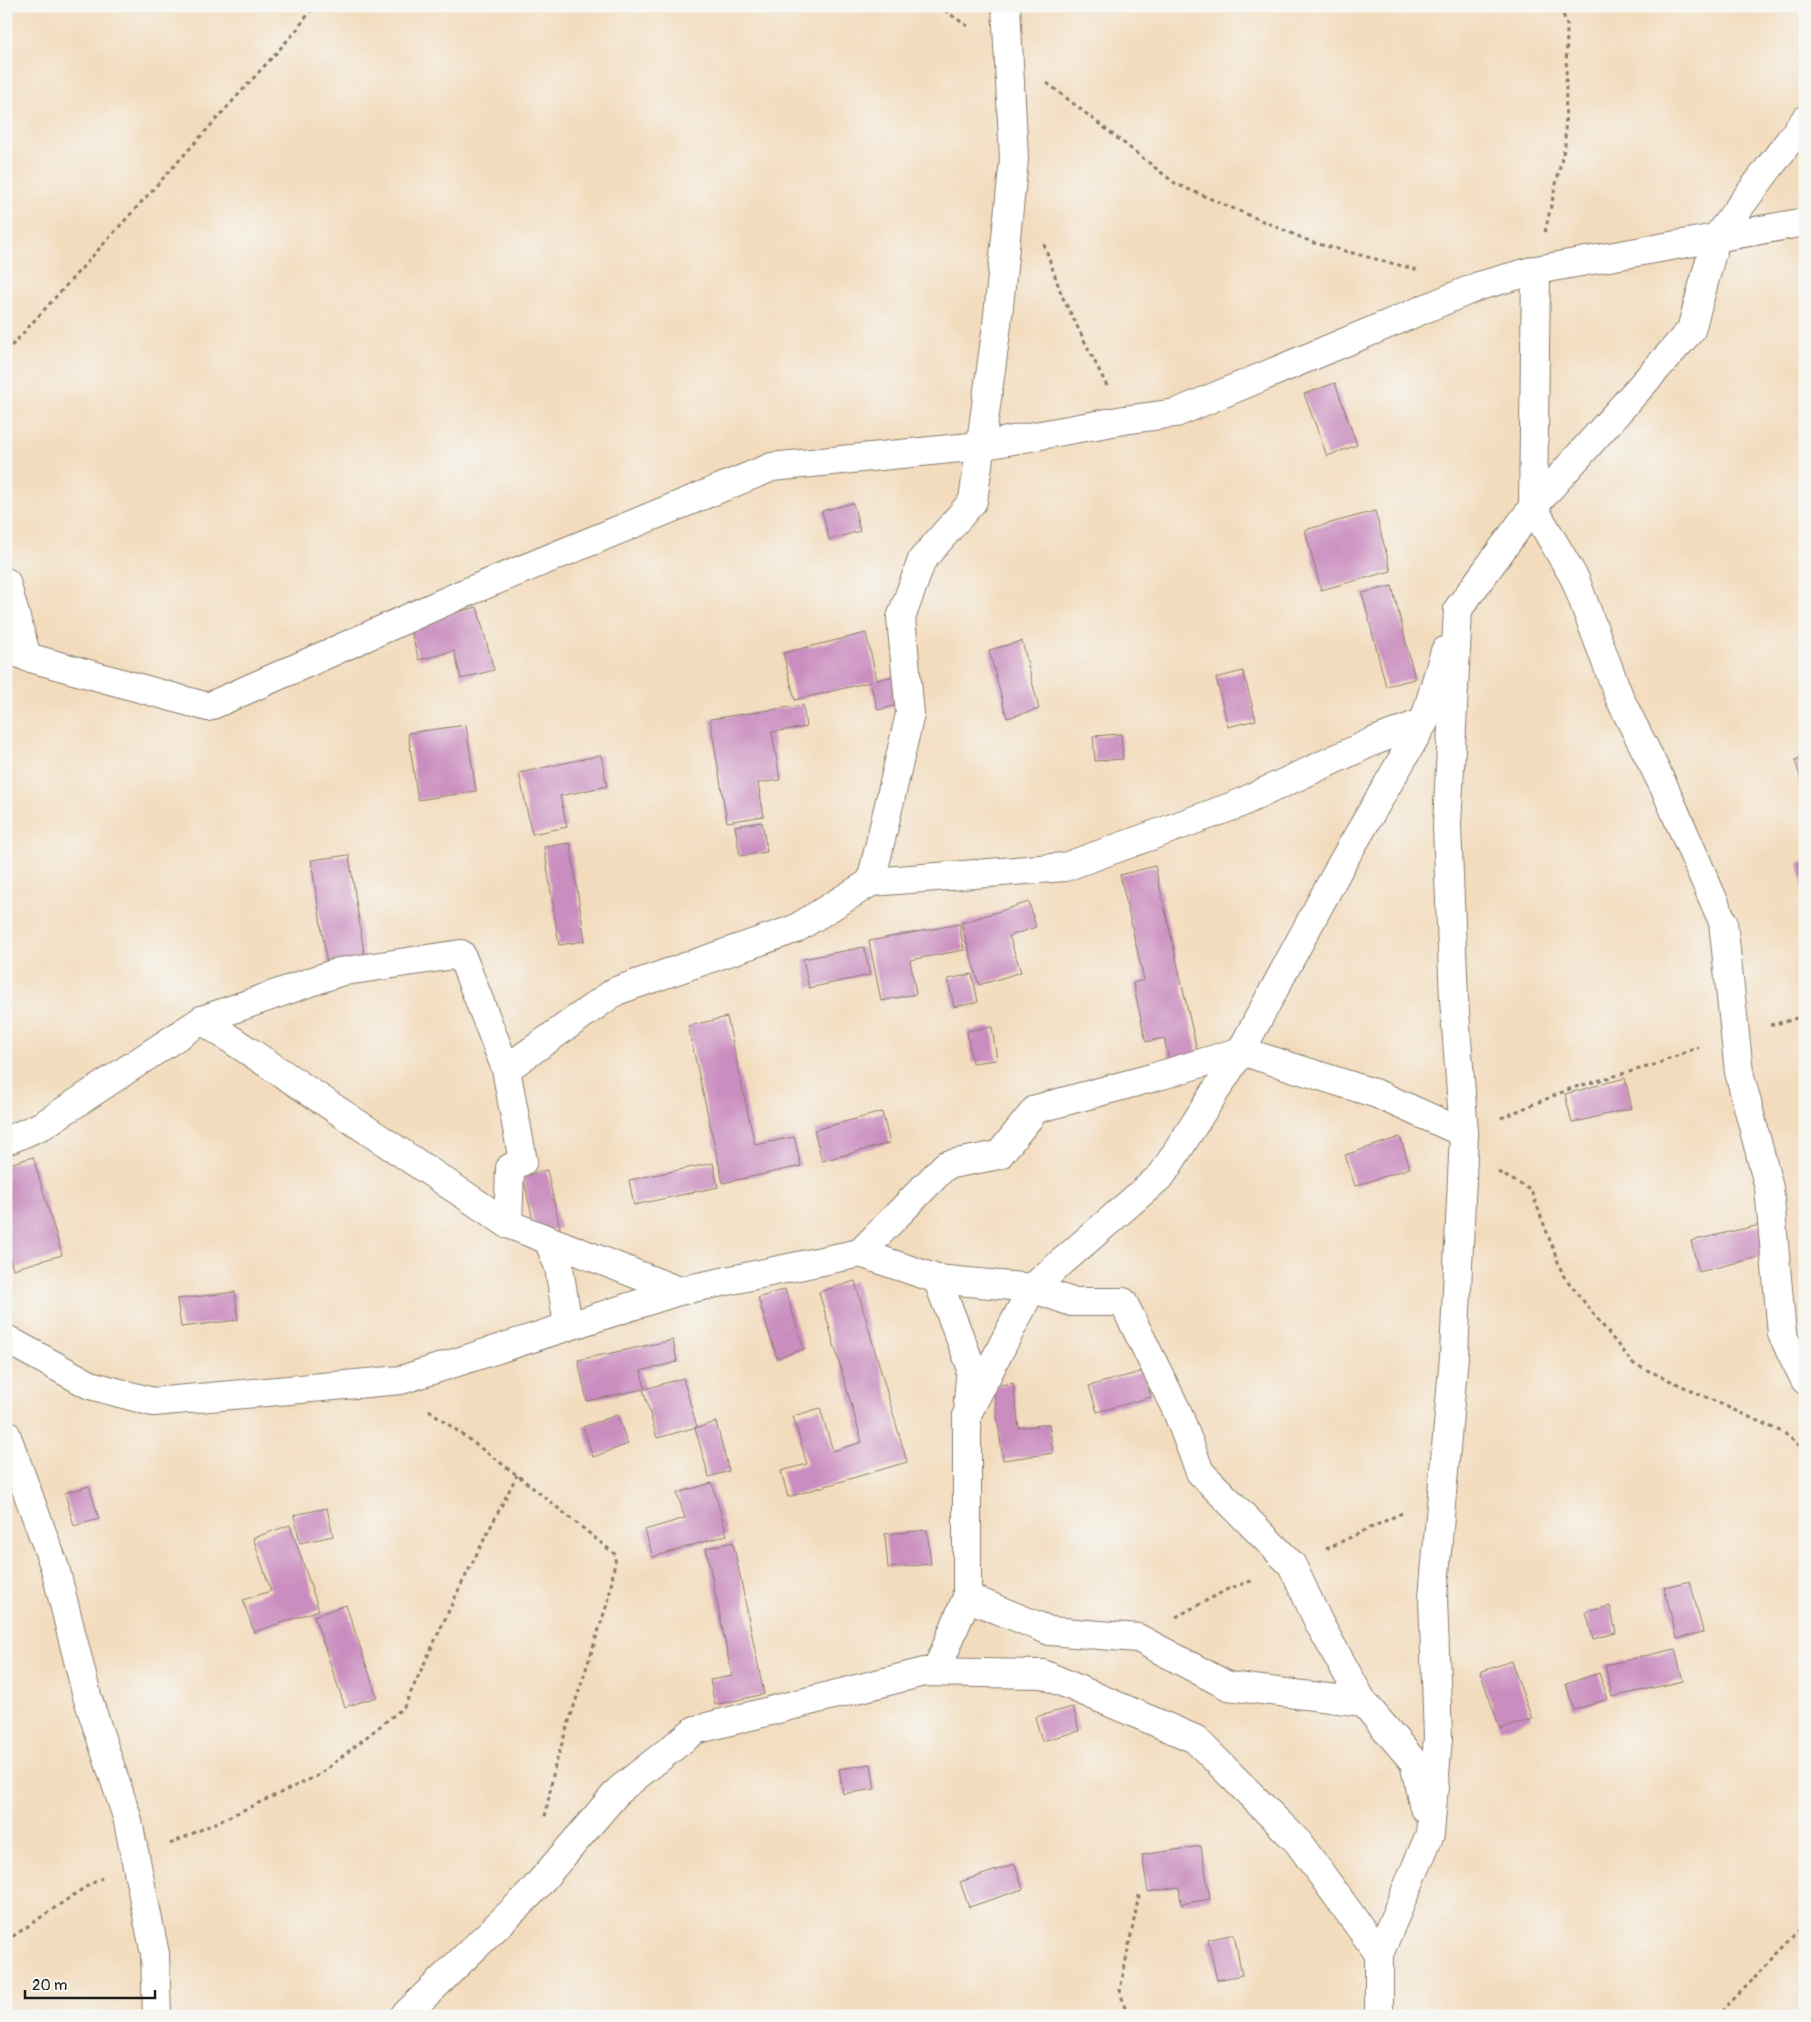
<svg xmlns="http://www.w3.org/2000/svg" width="1811" height="2022" font-family="Pangolin,sans-serif">
<rect width="100%" height="100%" fill="#f6f6f2"/>
<filter id="ink" filterUnits="userSpaceOnUse"><feTurbulence type="fractalNoise" baseFrequency=".02" numOctaves="2"/><feDisplacementMap in="SourceGraphic" scale="10" xChannelSelector="R" yChannelSelector="G"/><feConvolveMatrix kernelMatrix="1 2 1 2 8 2 1 2 1" color-interpolation-filters="sRGB"/></filter>
<filter id="wash" filterUnits="userSpaceOnUse"><feTurbulence type="fractalNoise" baseFrequency=".0096" numOctaves="4" result="noise"/><feDisplacementMap in="SourceGraphic" scale="20" xChannelSelector="R" yChannelSelector="G"/><feGaussianBlur stdDeviation="1.12" result="paint"/><feColorMatrix in="noise" values="0 0 0 0 0 0 0 0 0 0 0 0 0 0 0 0 0 1.4 0 .05"/><feComposite in="paint" operator="in"/></filter>
<g filter="url(#wash)">
<rect width="100%" height="100%" fill="#f3dcbd"/>
<g id="blocks">
<!-- building -->
<g fill="#ca8dbf">
<polygon points="1335,383 1357,445 1327,456 1304,394"/>
<polygon points="853,503 860,531 829,540 822,511"/>
<polygon points="1375,511 1391,571 1321,590 1305,530"/>
<polygon points="1392,586 1415,679 1386,686 1362,593"/>
<polygon points="477,607 494,670 461,679 454,651 419,660 409,625"/>
<polygon points="866,633 877,680 896,675 905,703 878,710 870,682 795,700 783,653"/>
<polygon points="1022,641 1039,709 1007,718 989,650"/>
<polygon points="1243,671 1256,720 1228,727 1216,678"/>
<polygon points="803,705 806,727 772,732 780,780 758,783 764,816 727,822 710,719"/>
<polygon points="466,725 476,791 418,800 408,733"/>
<polygon points="1121,734 1123,759 1095,761 1093,736"/>
<polygon points="601,755 607,786 560,796 567,827 532,834 519,773"/>
<polygon points="1805,757 1805,786 1803,786 1795,760"/>
<polygon points="762,822 767,852 740,856 735,826"/>
<polygon points="570,843 585,941 559,945 544,847"/>
<polygon points="349,855 365,959 327,964 311,860"/>
<polygon points="1805,861 1805,893 1804,893 1798,863"/>
<polygon points="1155,866 1199,1059 1170,1066 1164,1038 1146,1042 1133,983 1144,980 1120,875"/>
<polygon points="1029,902 1036,927 1009,936 1021,972 979,985 961,923"/>
<polygon points="959,924 964,950 910,960 916,994 881,1001 869,941"/>
<polygon points="864,947 870,975 809,988 803,959"/>
<polygon points="972,974 978,1002 954,1007 948,979"/>
<polygon points="727,1017 755,1145 794,1137 801,1166 723,1183 688,1026"/>
<polygon points="992,1027 997,1060 972,1063 967,1031"/>
<polygon points="1625,1078 1632,1108 1572,1123 1565,1094"/>
<polygon points="882,1112 890,1143 822,1161 814,1130"/>
<polygon points="1400,1137 1410,1168 1355,1186 1345,1155"/>
<polygon points="33,1157 62,1255 13,1269 6,1248 6,1165"/>
<polygon points="713,1163 718,1187 634,1205 629,1180"/>
<polygon points="547,1170 560,1228 536,1234 523,1176"/>
<polygon points="1764,1224 1771,1254 1699,1272 1691,1241"/>
<polygon points="855,1281 907,1462 788,1497 781,1471 807,1464 793,1416 820,1408 833,1451 862,1442 819,1292"/>
<polygon points="785,1289 804,1349 777,1358 758,1298"/>
<polygon points="235,1292 238,1320 181,1327 177,1299"/>
<polygon points="673,1340 677,1362 641,1371 645,1389 683,1378 697,1427 657,1438 643,1389 587,1401 578,1360"/>
<polygon points="1144,1371 1151,1397 1097,1412 1089,1386"/>
<polygon points="1013,1383 1019,1428 1049,1424 1053,1453 1003,1460 993,1386"/>
<polygon points="617,1415 628,1444 593,1457 583,1427"/>
<polygon points="716,1422 729,1471 709,1477 695,1428"/>
<polygon points="712,1483 727,1535 653,1557 645,1530 685,1518 677,1493"/>
<polygon points="89,1486 99,1519 74,1526 65,1493"/>
<polygon points="327,1508 333,1536 300,1543 294,1515"/>
<polygon points="290,1525 319,1610 254,1632 243,1600 271,1591 253,1538"/>
<polygon points="927,1530 931,1564 888,1568 885,1534"/>
<polygon points="733,1542 764,1694 715,1705 710,1680 732,1676 706,1548"/>
<polygon points="1690,1581 1703,1632 1677,1639 1664,1587"/>
<polygon points="346,1605 377,1697 345,1707 314,1616"/>
<polygon points="1610,1606 1616,1633 1593,1639 1586,1612"/>
<polygon points="1675,1649 1683,1681 1612,1697 1605,1665"/>
<polygon points="1511,1661 1532,1719 1500,1729 1480,1672"/>
<polygon points="1599,1673 1608,1699 1574,1710 1566,1684"/>
<polygon points="1073,1707 1079,1731 1042,1741 1035,1717"/>
<polygon points="871,1764 875,1789 843,1794 839,1769"/>
<polygon points="1201,1846 1210,1899 1181,1904 1179,1887 1148,1892 1142,1855"/>
<polygon points="1015,1864 1023,1889 969,1907 960,1882"/>
<polygon points="1234,1934 1242,1975 1217,1980 1208,1940"/>
</g>
</g>
</g>
<g filter="url(#ink)">
<use href="#blocks" fill-opacity="0" stroke="#887c6c" stroke-width="1"/>
<g fill="none" stroke-linecap="round" stroke-linejoin="round">
<!-- minor casing -->
<g stroke="#887c6c" stroke-width="30">
<g id="minor">
<polyline points="1805,120 1716,238 1691,330 1533,507 1575,579 1620,699 1665,789 1723,922 1739,1072 1769,1188 1782,1334 1805,1380"/>
<polyline points="6,582 27,657"/>
<polyline points="6,648 27,657 208,707 460,595 772,467 980,446 1124,420 1176,413 1479,286 1536,270 1805,222"/>
<polyline points="871,882 910,714 901,618 922,560 973,501 997,325 1014,159 1006,6"/>
<polyline points="202,1020 339,972 461,954 506,1069 523,1161 510,1168 508,1224"/>
<polyline points="506,1069 616,991 795,929 871,882 1065,867 1236,805 1372,742 1424,722"/>
<polyline points="6,1141 43,1125 202,1020 508,1224 679,1291"/>
<polyline points="548,1240 559,1267 568,1326"/>
<polyline points="860,1253 937,1279 1032,1288 1072,1302 1123,1302 1177,1411 1200,1472 1292,1565 1319,1623 1363,1702"/>
<polyline points="937,1279 971,1366 968,1401"/>
<polyline points="6,1339 90,1385 153,1402 401,1380 679,1291 860,1253 946,1165 999,1155 1036,1109 1155,1077 1241,1051 1377,1094 1464,1133"/>
<polyline points="6,1434 55,1568 87,1696 127,1817 155,1954 157,2016"/>
<polyline points="967,1597 1050,1631 1138,1638 1228,1686 1363,1702 1414,1762 1424,1808"/>
<polyline points="936,1672 967,1597 967,1414 1032,1288 1162,1175 1241,1051 1343,861 1424,722 1445,651"/>
<polyline points="404,2016 530,1894 619,1790 695,1730 924,1672 1043,1674 1195,1739 1298,1842 1379,1954"/>
<polyline points="1379,2016 1379,1954 1430,1834 1438,1738 1433,1597 1454,1356 1464,1133 1454,999 1447,826 1458,609 1533,507 1536,270"/>
</g>
</g>
<!-- path -->
<g stroke="#887c6c" stroke-width="3" stroke-dasharray="4 4" stroke-linecap="butt">
<polyline points="938,6 969,27"/>
<polyline points="1047,83 1176,184 1314,243 1418,270"/>
<polyline points="1545,232 1565,145 1567,25 1560,6"/>
<polyline points="1044,244 1062,296 1107,386"/>
<polyline points="6,352 296,31 314,6"/>
<polyline points="1770,1025 1792,1020 1805,1014"/>
<polyline points="1501,1118 1572,1088 1654,1065 1699,1047"/>
<polyline points="1498,1172 1531,1190 1563,1275 1632,1363 1784,1433 1805,1450"/>
<polyline points="429,1410 517,1475 616,1555 609,1598 555,1765 545,1817"/>
<polyline points="1326,1549 1402,1513"/>
<polyline points="1176,1617 1228,1589 1254,1580"/>
<polyline points="170,1844 319,1775 404,1707 459,1589 517,1475"/>
<polyline points="6,1941 84,1888 102,1878"/>
<polyline points="1127,2016 1120,1990 1139,1895"/>
<polyline points="1714,2016 1717,2015 1805,1926"/>
</g>
<!-- minor -->
<use href="#minor" stroke="#fff" stroke-width="28"/>
</g>
</g>
<!-- margin -->
<rect width="1811" height="2022" fill="none" stroke="#f6f6f2" stroke-width="25"/>
<!-- scale -->
<path d="M25 1990v8h130v-8" fill="none" stroke="#1c1c1c" stroke-width="2.5"/>
<text x="32" y="1990" font-size="15" fill="#1c1c1c" stroke="#f6f6f2" stroke-width="4" paint-order="stroke">20 m</text>
</svg>
